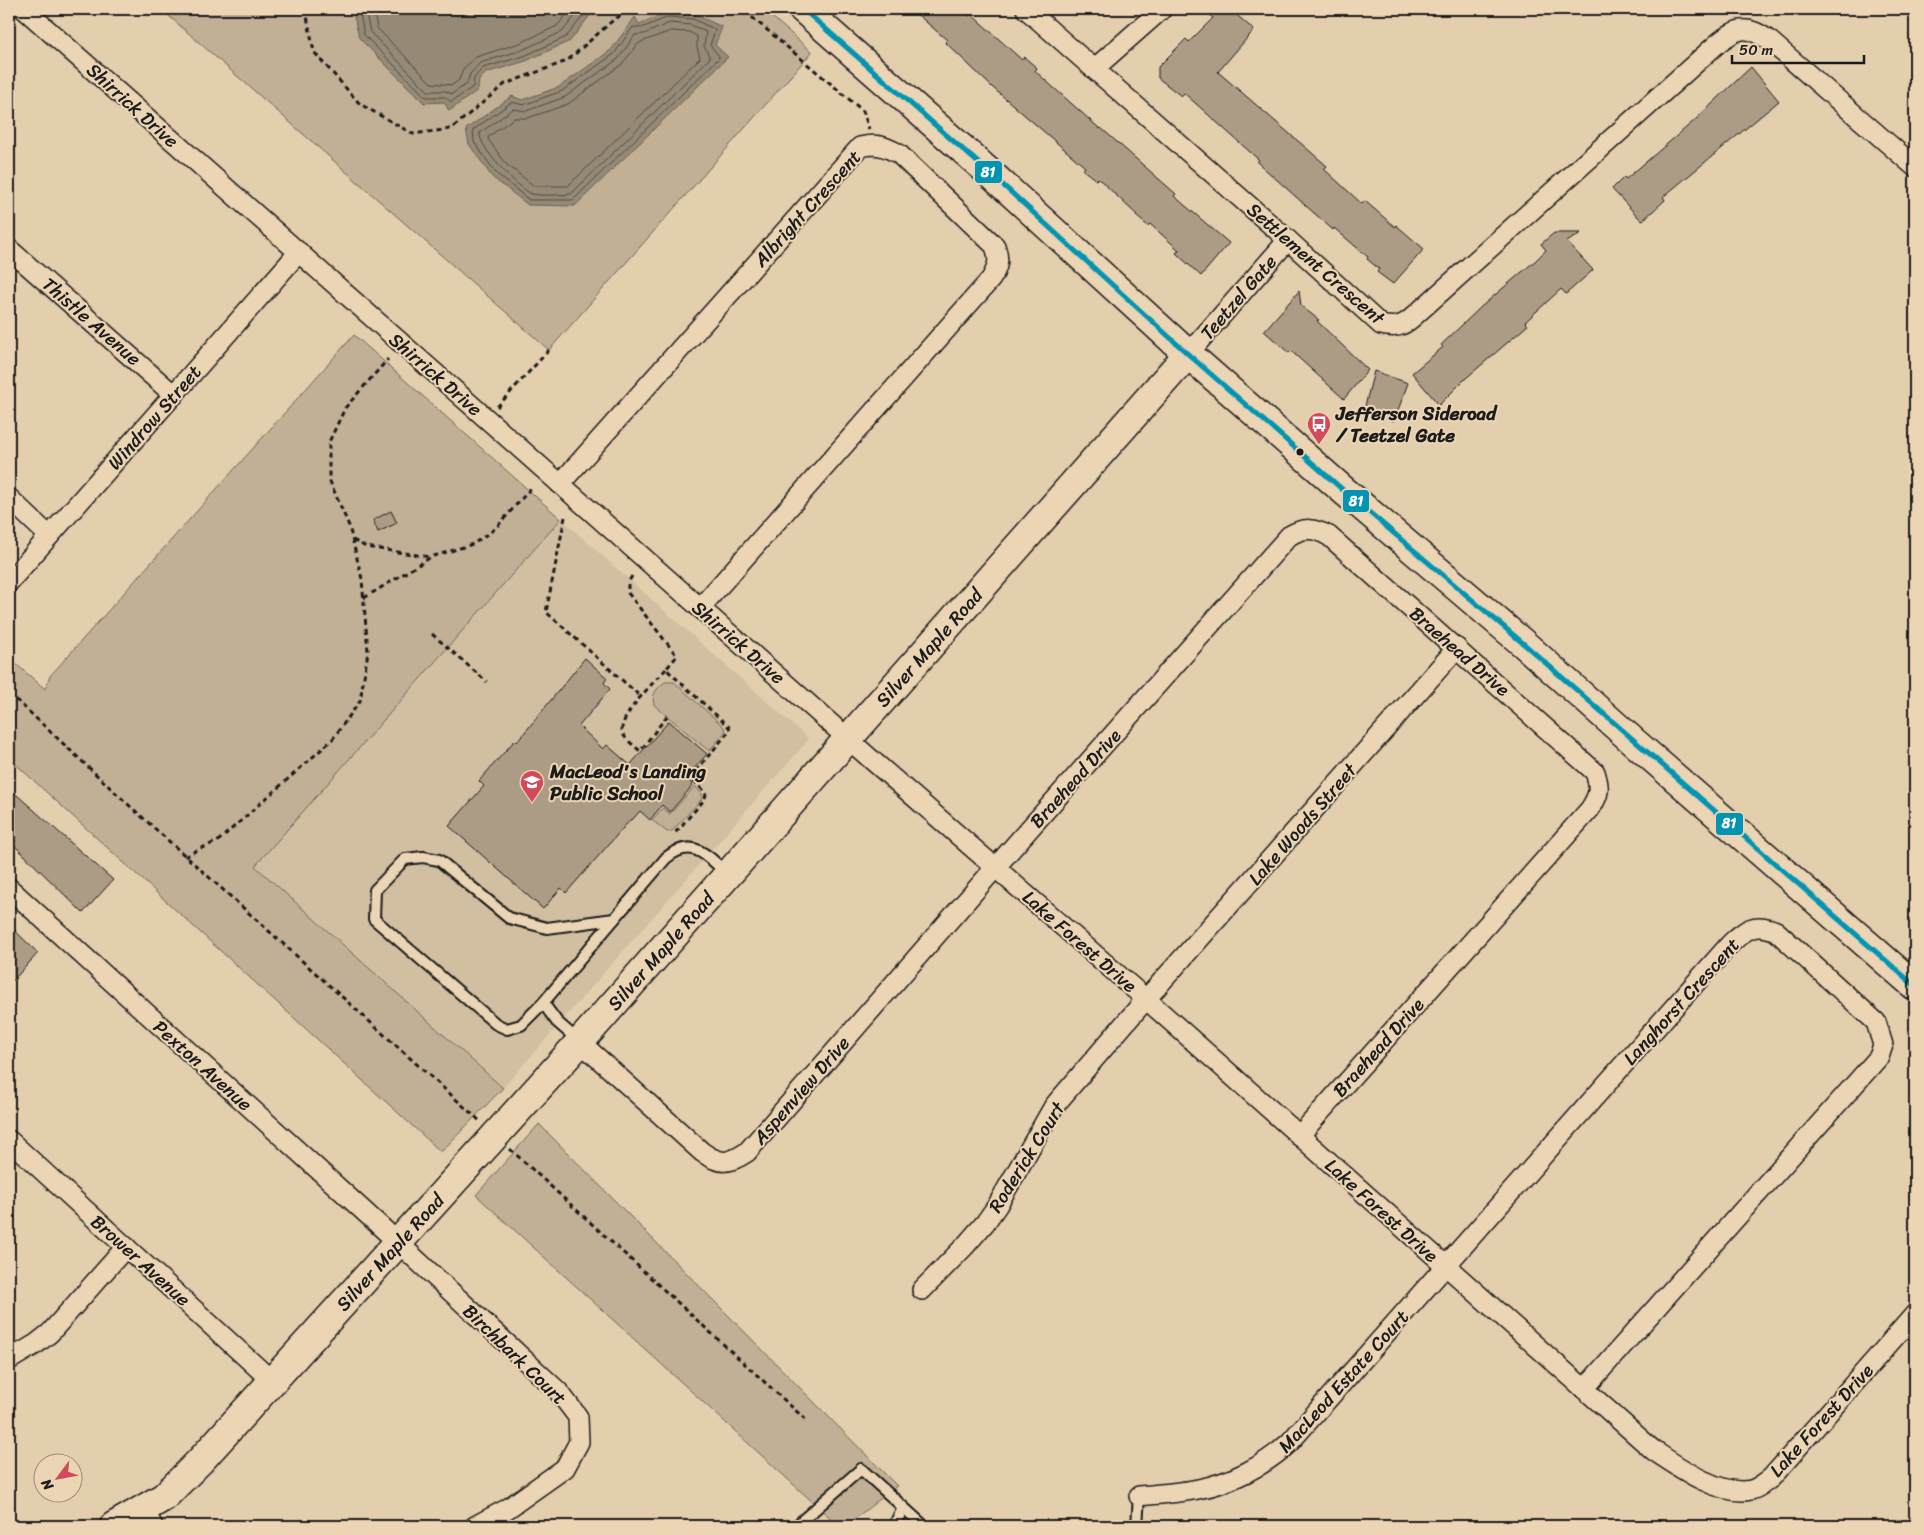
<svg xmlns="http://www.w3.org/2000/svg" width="1924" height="1535" font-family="Sriracha,sans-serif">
<rect width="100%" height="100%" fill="#e3ceae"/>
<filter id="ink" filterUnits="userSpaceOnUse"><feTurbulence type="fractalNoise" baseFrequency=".02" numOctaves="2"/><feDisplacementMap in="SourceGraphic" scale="10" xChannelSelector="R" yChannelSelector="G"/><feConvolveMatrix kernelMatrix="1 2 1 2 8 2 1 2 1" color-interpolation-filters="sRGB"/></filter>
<g filter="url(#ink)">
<!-- built -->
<polygon fill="#d2bfa2" points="561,519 809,739 503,1088 255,866"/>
<!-- green -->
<g fill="#c2b096" stroke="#6f6659">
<polygon points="161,9 763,9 812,52 549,350"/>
<polygon points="354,335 561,519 255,866 503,1088 441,1152 9,758 9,658 45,689 50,676"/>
<path d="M665,682H674L723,726L726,731L709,751L654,705C651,694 657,688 665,682Z"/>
<polygon points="695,786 702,794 702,799 672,831 667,832 652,820 663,808 670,814"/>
<polygon points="539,1124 897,1486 845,1526 839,1526 476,1195"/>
</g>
<!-- water -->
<g fill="#968a76" stroke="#655e52">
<polygon points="355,9 595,9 570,41 526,61 486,73 479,80 478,90 449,111 444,102 424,103 359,38 353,12"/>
<polygon points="668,12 694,14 722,27 715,45 728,57 575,206 528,205 492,177 469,144 466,129 512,96 522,100 559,87 611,50 635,17 639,24"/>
</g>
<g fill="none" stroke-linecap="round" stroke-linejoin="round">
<!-- shore -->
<g stroke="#4d4840" stroke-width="1">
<polyline points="359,9 364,35 426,97 445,97 451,102 473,87 474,78 483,68 524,56 566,37 589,9"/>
<polyline points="365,9 370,32 428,91 445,91 452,94 467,84 470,74 480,63 522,50 562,32 581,9"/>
<polyline points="373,9 377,28 431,83 452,85 459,80 463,69 476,57 520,43 557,26 571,9"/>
<polygon points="669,17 693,19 714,29 715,31 710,45 719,56 719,58 573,200 529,200 496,173 474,142 473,130 512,102 523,105 562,91 614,54 633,27 641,28"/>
<path d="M670,23L691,25L706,32L704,46L710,58L571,194C563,195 538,196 532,194C518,188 478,147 480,133L513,109L526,111L565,97L618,59L635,35L644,34Z"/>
<polygon points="671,31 689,32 697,36 697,47 700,58 568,186 534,186 506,164 488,139 489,136 514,118 528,118 568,104 622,64 639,43"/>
</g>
</g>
<!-- building -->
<g fill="#ac9c86" stroke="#1c1c1c">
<polygon points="911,9 961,9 969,16 971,14 1022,60 1024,57 1037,68 1035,71 1100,129 1101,128 1176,194 1174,196 1229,243 1201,276 1176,253 1179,250 1150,224 1148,226 1136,216 1137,215 1098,178 1096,180 1083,170 1085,167 992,87 945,42 947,40"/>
<polygon points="1203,9 1230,9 1254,30 1218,72 1327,166 1324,169 1362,204 1365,201 1395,227 1396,225 1424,249 1393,284 1377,272 1379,269 1367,259 1368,257 1334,228 1333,230 1257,162 1259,160 1184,93 1181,96 1158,78 1158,67 1186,39 1189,42 1213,18"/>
<polygon points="1751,67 1779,101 1663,197 1665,200 1642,221 1612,189 1624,177 1626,179 1694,121"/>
<polygon points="1554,233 1581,233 1567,242 1593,270 1566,294 1561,289 1525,322 1528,325 1465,379 1439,405 1412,373 1443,347 1441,345 1482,306 1535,261 1546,250 1541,244"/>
<polygon points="1299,291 1301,306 1319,320 1317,321 1368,370 1344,399 1291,351 1289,353 1264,331"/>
<polygon points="1374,371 1408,383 1394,421 1364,410"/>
<polygon points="391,511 397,523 378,532 373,520"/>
<polygon points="585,658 607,678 604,683 610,689 579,726 603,749 607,745 630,765 669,721 707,754 686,778 693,785 670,812 662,805 650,820 640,811 632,820 631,819 566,893 561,888 543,909 449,826 484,786 479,781 515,740 517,742"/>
<polygon points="9,788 113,880 83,913 9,840"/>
<polygon points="9,925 38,953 9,985"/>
</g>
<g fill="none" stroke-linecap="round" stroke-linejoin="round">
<!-- lane casing -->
<g stroke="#1c1c1c" stroke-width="14">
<g id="lane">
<polyline points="543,1003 521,1025 507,1029 496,1024 374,919 375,890 405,859 423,857 439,860 509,918 547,928 614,919"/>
<path d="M580,1042L557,1022L543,1003L666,858C693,836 707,856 728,874"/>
<polyline points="796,1526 861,1469 924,1526"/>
<polyline points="894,1526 903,1508"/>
<polyline points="1137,1526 1139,1496"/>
</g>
</g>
<!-- street casing -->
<g stroke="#1c1c1c" stroke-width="22">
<g id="street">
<path d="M24,9L873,761L1147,1000L1653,1450C1677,1466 1720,1497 1751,1490C1759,1488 1764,1483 1771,1478L1915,1314"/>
<path d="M1026,9L1288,240L1381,325C1395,328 1402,327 1413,317L1717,44C1739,26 1747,25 1770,41L1915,167"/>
<polyline points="1094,69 1162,9"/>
<polyline points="9,249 174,395"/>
<polyline points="1188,354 1288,240"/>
<path d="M560,484L860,147C877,143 885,146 899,154L995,246C1000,260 998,267 991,279L700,608"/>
<polyline points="9,498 49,536"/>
<polyline points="9,582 299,252"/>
<polyline points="9,888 379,1225 559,1392 578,1417 579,1442 565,1468 507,1509 475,1526"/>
<path d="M580,1042L702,1152C720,1165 729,1164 747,1152L1015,845L1289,536C1304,527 1314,528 1329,536L1595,772C1600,788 1600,794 1590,809L1299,1136"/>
<polyline points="9,1140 272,1381"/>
<polyline points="922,1290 965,1246 985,1223 997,1206 1054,1106 1126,1022 1457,648"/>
<polyline points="9,1360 36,1344 50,1333 126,1247"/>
<path d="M1139,1496C1159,1494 1179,1493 1198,1489C1231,1483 1266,1465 1290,1442L1730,944C1746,929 1754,922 1776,931L1876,1022L1883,1045L1879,1057L1584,1389"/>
<polyline points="143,1510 153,1526"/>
</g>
</g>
<!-- secondary casing -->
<g stroke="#1c1c1c" stroke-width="31">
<g id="secondary">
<polyline points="803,9 992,175 1188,354 1343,490 1524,644 1634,742 1915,986"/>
<path id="s1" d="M114,1526L164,1497L200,1461L580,1042L1188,354"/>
</g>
</g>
<!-- path -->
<g stroke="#1c1c1c" stroke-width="3" stroke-dasharray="5 4" stroke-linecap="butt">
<polyline points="307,9 306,11 314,52 360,104 413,134 451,129 505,84 567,61 611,22 630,9"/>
<polyline points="736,9 747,13 863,111 869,129"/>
<polyline points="497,407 549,350"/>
<polyline points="565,517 546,612 641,697"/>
<polyline points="353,540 366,547 430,557"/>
<polyline points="632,576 628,583 628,593 677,656 666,669 729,727 730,730 690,778 703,790 706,795 704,800 675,833"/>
<polyline points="364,598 431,557 473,544 496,528 532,487"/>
<polyline points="432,634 487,682"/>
<path d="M666,669C655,681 621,714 622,730C623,739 634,745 640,751L667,716"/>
<polyline points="9,693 131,807 480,1121"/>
<polyline points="185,857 197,850 218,841 332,740 360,701 368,652 362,579 349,526 329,479 329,442 345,408 388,359"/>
<polyline points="510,1149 805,1419"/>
</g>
<!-- lane -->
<use href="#lane" stroke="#ebd5b4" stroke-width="10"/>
<!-- street -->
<use href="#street" stroke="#ebd5b4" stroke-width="19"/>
<!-- secondary -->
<use href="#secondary" stroke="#ebd5b4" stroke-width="28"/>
<!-- bus-1 casing -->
<g stroke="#ebd5b4" stroke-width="9">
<polyline id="bus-1" points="803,9 992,175 1188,354 1343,490 1524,644 1915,986"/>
</g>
<!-- bus-1 -->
<use href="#bus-1" stroke="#0494b3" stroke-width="5"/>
</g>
</g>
<!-- icons -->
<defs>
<g id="bus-pin" transform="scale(1.25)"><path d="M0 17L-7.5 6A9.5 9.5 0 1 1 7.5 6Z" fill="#d1495b" stroke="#ebd5b4"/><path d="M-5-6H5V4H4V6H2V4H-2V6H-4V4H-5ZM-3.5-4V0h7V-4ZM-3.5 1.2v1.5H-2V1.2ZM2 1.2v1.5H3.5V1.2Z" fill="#fff"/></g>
<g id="school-pin" transform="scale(1.25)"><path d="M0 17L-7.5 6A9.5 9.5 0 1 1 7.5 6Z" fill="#d1495b" stroke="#ebd5b4"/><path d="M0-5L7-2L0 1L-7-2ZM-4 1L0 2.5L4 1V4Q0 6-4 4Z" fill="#fff"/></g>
</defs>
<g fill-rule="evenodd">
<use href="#bus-pin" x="1319" y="424"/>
<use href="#school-pin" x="532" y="782"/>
</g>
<!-- markers -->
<circle fill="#1c1c1c" stroke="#ebd5b4" stroke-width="2" cx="1300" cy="452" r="4.5"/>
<g text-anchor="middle" stroke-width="4" stroke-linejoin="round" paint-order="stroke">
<!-- street labels -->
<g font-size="19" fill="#1c1c1c" stroke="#ebd5b4">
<text transform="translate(133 105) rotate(42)" y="7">Shirrick Drive</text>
<text transform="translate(807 208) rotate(-48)" y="7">Albright Crescent</text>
<text transform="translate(1316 263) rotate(41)" y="7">Settlement Crescent</text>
<text transform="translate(1238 297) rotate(-49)" y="7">Teetzel Gate</text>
<text transform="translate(92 321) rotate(41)" y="7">Thistle Avenue</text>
<text transform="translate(436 374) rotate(41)" y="7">Shirrick Drive</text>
<text transform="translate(154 417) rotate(-49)" y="7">Windrow Street</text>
<text transform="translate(739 642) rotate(41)" y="7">Shirrick Drive</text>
<text dy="7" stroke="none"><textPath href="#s1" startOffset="1201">Silver Maple Road</textPath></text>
<text transform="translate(1460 651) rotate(41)" y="7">Braehead Drive</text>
<text transform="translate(1075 778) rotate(-48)" y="7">Braehead Drive</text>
<text transform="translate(1302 824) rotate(-49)" y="7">Lake Woods Street</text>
<text transform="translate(1080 941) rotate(41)" y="7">Lake Forest Drive</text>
<text dy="7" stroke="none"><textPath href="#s1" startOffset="796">Silver Maple Road</textPath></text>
<text transform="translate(1681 1001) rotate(-48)" y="7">Langhorst Crescent</text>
<text transform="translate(1378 1047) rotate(-48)" y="7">Braehead Drive</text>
<text transform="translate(203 1065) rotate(42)" y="7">Pexton Avenue</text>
<text transform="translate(801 1090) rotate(-49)" y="7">Aspenview Drive</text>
<text transform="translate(1026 1157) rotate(-58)" y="7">Roderick Court</text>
<text transform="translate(1382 1210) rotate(42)" y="7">Lake Forest Drive</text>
<text dy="7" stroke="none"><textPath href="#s1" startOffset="391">Silver Maple Road</textPath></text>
<text transform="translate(141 1260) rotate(42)" y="7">Brower Avenue</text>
<text transform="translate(515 1354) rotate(44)" y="7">Birchbark Court</text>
<text transform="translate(1343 1381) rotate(-48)" y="7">MacLeod Estate Court</text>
<text transform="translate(1821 1420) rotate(-48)" y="7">Lake Forest Drive</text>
</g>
<!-- poi labels -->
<g font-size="19" font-weight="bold" fill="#1c1c1c" stroke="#ebd5b4" text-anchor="start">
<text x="1336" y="420">Jefferson Sideroad<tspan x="1336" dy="22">/ Teetzel Gate</tspan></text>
<text x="550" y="778">MacLeod's Landing<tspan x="550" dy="22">Public School</tspan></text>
</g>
</g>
<g stroke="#ebd5b4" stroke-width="2">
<rect x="974" y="160" width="29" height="24" rx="5" fill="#0494b3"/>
<rect x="1342" y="489" width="28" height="24" rx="5" fill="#0494b3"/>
<rect x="1715" y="812" width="29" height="24" rx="5" fill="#0494b3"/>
</g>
<g font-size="14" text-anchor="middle" font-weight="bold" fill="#fff">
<text x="988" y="177">81</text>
<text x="1356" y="506">81</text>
<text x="1729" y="828">81</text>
</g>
<!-- margin -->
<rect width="1924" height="1535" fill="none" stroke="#ebd5b4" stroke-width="30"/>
<rect x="15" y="15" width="1894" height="1505" fill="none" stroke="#1c1c1c" stroke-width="2" filter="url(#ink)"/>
<!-- north arrow -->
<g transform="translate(58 1478) rotate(238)"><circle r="24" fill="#ebd5b4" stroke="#988b77"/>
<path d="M0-4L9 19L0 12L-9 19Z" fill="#d1495b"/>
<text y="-8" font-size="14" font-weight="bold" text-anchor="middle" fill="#1c1c1c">N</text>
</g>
<!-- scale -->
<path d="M1732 55v8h132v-8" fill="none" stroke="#1c1c1c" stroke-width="2.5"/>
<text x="1739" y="55" font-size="15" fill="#1c1c1c" stroke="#ebd5b4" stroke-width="4" paint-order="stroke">50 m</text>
</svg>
